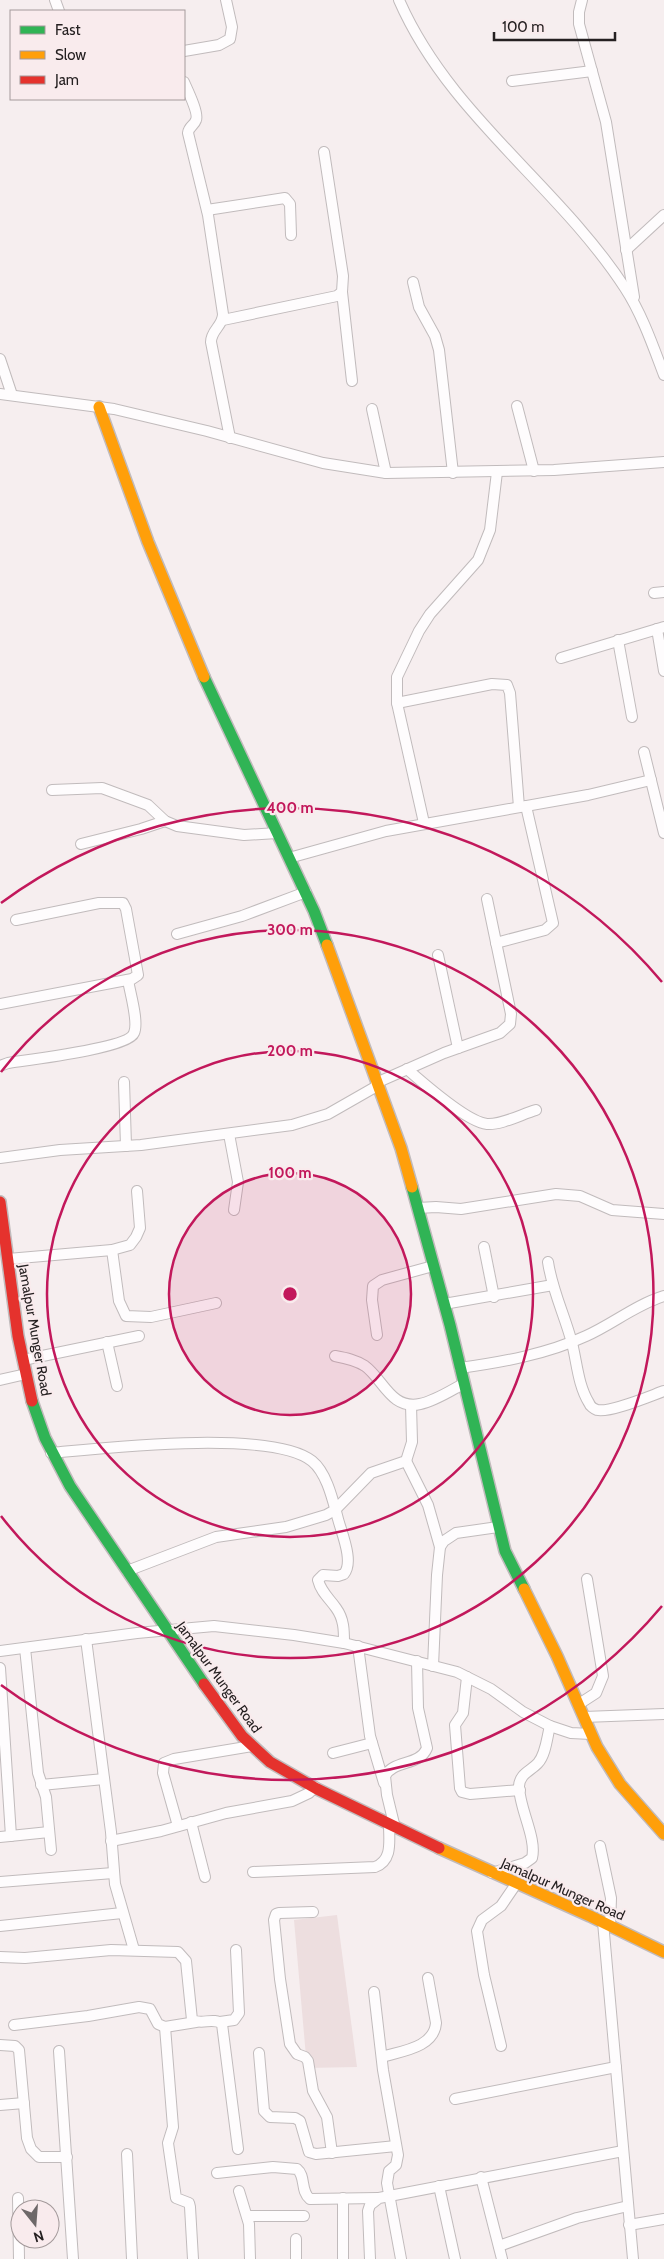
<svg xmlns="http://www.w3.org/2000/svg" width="664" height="2259" font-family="Cabin,sans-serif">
<rect width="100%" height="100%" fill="#f6eeef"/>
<!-- built -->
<polygon fill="#eddedf" points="337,1915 357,2067 307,2068 294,1920"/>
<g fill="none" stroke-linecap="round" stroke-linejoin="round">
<!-- street casing -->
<g stroke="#c1bbbc" stroke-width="12">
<g id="street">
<polyline points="55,0 59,11"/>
<path d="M399,0C449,115 558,185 625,288C642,314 653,346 664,375"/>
<polyline points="582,0 579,12 579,24 606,122 634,297"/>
<polyline points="184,51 219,45 230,39 232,27 226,0"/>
<polyline points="512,81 592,71"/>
<path d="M184,82C187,89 199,113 196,120C194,126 189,126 188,133L208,215L223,314C223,326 211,330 211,342L230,438"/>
<polyline points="207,210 285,198 290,204 291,235"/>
<polyline points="626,250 664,215"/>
<polyline points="413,282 419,307 435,336 439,350 453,473"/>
<polyline points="342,292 352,381"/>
<polyline points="223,320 337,296 342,292 343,276 324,152"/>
<polyline points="0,359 12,395"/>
<polyline points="0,394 114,409 207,431 323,463 386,473 554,470 664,462"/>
<polyline points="517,406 534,471"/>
<polyline points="372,409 386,473"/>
<polyline points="654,593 664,592"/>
<polyline points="657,629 664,671"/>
<polyline points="618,640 632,717"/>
<polyline points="561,658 664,627"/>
<polyline points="397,703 492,684 507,685 510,693 519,807"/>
<polyline points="644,752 664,833"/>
<polyline points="52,790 102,788 148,805 165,821 177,826 244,835 277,833"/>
<polyline points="424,823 397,703 397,677 419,631 430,614 478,560 490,530 497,472"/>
<polyline points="81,844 141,829 165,821"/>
<polyline points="289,858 386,831 588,795 651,780"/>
<polyline points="177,934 242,916 306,892"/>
<polyline points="496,943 545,930 553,923 526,806"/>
<polyline points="438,955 458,1048"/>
<polyline points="0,1004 132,979 138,975 126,909 123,903 99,903 16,920"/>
<path d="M0,1066L8,1063C27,1060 129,1048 134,1033C139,1022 130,993 128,980"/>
<path d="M407,1069C423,1083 467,1122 487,1124C502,1125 522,1114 536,1110"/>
<polyline points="124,1082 126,1146"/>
<polyline points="376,1083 444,1053 500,1033 510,1024 511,1014 487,899"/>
<polyline points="229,1134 238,1182 234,1210"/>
<polyline points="0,1158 60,1150 141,1145 292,1125 328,1114 377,1086"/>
<polyline points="418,1208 436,1207 461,1209 556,1194 580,1196 612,1210 664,1214"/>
<polyline points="484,1247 494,1297"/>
<polyline points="112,1250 119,1301 126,1316 151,1317 216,1303"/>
<polyline points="8,1259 112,1250 130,1245 136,1237 140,1228 137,1191"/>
<path d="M548,1262C552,1290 565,1316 572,1343C577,1363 578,1385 589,1403C590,1406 594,1409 597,1410C610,1413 650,1396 664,1391"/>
<polyline points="444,1304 553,1285"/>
<polyline points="377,1335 372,1300 373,1286 382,1280 433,1266"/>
<polyline points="107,1342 117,1386"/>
<path d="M335,1356C346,1358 356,1360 365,1366C383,1379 391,1410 420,1404C435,1401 450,1391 463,1384"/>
<polyline points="23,1360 139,1336"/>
<path d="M460,1368C503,1362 547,1354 586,1336C613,1324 635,1305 664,1296"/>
<polyline points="0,1380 26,1374"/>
<path d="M51,1453C104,1448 272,1429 312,1461C327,1473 333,1501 338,1519C342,1534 354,1562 344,1574L338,1576L323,1575L318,1580C321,1592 329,1598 336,1608C344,1619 344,1630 344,1643"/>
<polyline points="406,1461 428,1505 440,1547"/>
<polyline points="127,1571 216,1537 286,1527 326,1515 335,1510 371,1473 406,1461 412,1442 411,1405"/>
<polyline points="86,1639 111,1832 115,1884 134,1950"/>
<polyline points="358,1646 370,1736 384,1783"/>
<polyline points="25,1648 38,1773 46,1797 51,1850"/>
<polyline points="0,1651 137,1633 214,1626 294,1635 344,1643 457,1672 491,1689 523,1712 550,1726 571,1733 591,1734"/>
<polyline points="433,1666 437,1575 440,1547 444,1541 456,1533 498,1527"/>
<polyline points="0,1668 11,1836"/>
<polyline points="467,1677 463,1713 455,1725 460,1788 462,1792 470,1794 520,1790"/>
<polyline points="579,1704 596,1693 603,1676 587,1579"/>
<polyline points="584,1717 664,1714"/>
<polyline points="333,1753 372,1743"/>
<polyline points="41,1785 104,1779"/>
<polyline points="191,1822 205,1877"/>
<polyline points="178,1826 163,1773 164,1763 174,1759 252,1746"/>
<path d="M395,1828L387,1795L385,1776C393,1760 420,1766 427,1748L418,1708L417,1661"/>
<polyline points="0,1837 49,1832"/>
<polyline points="111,1841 161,1831 226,1813 292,1801 309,1793 315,1787"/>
<polyline points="600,1846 611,1898 610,1926"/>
<path d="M253,1872L375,1867C393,1860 389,1841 389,1825"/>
<path d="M492,1873L525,1863L532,1858C537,1838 519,1808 519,1786C520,1773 531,1771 538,1763C546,1754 547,1737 550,1726"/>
<polyline points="0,1882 113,1873"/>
<polyline points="313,1912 279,1913 276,1914 274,1920 280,1979 290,2044 297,2054 305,2057 308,2061 313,2091 327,2117 332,2153"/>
<polyline points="603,1922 633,2259"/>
<polyline points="0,1926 122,1913"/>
<path d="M0,1957L25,1958L111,1950L178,1952L186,1961L192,2020C202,2025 214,2017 222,2024L238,2149"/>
<polyline points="374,1992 383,2070 398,2155 396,2165 389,2171 387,2183 401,2259"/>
<polyline points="220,2022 234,2020 239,2013 236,1950"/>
<polyline points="14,2025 88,2016 139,2007 150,2009 158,2024 165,2027 196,2022"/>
<polyline points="165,2027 173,2127 168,2143 176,2198 189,2203 190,2207 193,2259"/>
<polyline points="0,2045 15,2046 19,2050 27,2138 31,2149 39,2157 67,2157"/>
<polyline points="501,2046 484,1975 477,1931 482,1920 501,1906 516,1884"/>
<polyline points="59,2051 73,2259"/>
<polyline points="259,2053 264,2111 270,2117 295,2118 300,2121 309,2152 316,2154 396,2146"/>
<path d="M382,2057C401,2051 434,2048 436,2023L428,1978"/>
<polyline points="455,2099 616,2067"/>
<polyline points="0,2105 24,2103"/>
<polyline points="127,2154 132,2259"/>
<path d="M217,2173L273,2167L297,2169C306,2176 300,2191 310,2199L378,2198"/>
<polyline points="481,2177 502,2259"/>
<polyline points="439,2186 455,2259"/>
<polyline points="239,2191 249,2224 250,2259"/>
<polyline points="18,2198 19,2259"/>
<polyline points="247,2216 304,2216"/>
<polyline points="629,2225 664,2219"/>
<polyline points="296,2239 296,2259"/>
<polyline points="499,2246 577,2218 628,2206"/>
<polyline points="343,2259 343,2198"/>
<polyline points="370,2259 368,2211 370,2205 379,2198 623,2151"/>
</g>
</g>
<!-- fast casing -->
<g stroke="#c1bbbc" stroke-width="14">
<g id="fast">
<polyline points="204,677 314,911 327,945"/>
<polyline points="412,1187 450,1325 505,1551 524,1589"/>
<polyline points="32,1401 45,1438 70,1486 204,1684"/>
</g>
</g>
<!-- slow casing -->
<g stroke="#c1bbbc" stroke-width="14">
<g id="slow">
<polyline points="99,407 148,542 204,677"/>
<polyline points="327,945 401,1148 412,1187"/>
<polyline points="524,1589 557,1656 597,1747 620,1784 664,1834"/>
<polyline points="439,1848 590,1916 664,1952"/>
</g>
</g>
<!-- jam casing -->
<g stroke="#c1bbbc" stroke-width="14">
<g id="jam">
<polyline points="0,1202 18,1336 32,1401"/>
<polyline points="204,1684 242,1736 270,1762 317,1789 439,1848"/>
</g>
</g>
<!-- street -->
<use href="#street" stroke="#fefcfd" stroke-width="10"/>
<!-- fast -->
<use href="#fast" stroke="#30b455" stroke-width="11"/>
<!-- slow -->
<use href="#slow" stroke="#ff9f0a" stroke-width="11"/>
<!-- jam -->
<use href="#jam" stroke="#e5322d" stroke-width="11"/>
</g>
<!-- distance rings -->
<circle cx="290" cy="1294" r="121" fill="#c2185b" fill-opacity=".12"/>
<g fill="none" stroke="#c2185b" stroke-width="2.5">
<circle cx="290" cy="1294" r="121"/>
<circle cx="290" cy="1294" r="243"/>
<path d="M1 1072A364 364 0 1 1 1 1516"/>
<path d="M662 1606A486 486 0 0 1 1 1685M1 903A486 486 0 0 1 662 982"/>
</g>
<g text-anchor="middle" stroke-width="4.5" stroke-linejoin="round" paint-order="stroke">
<!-- street labels -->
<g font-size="14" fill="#252021" stroke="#f9ebed">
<text transform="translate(35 1330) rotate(80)" y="5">Jamalpur Munger Road</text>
<text transform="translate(219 1677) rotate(54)" y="5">Jamalpur Munger Road</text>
<text transform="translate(563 1889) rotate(24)" y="5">Jamalpur Munger Road</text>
</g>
</g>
<circle cx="290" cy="1294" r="8" fill="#c2185b" stroke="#f9ebed" stroke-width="2.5"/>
<g font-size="15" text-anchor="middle" font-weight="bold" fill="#c2185b" stroke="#f9ebed" stroke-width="4.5" stroke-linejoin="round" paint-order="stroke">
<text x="290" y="813">400 m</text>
<text x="290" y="935">300 m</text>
<text x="290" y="1056">200 m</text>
<text x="290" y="1178">100 m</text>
</g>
<!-- legend -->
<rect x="10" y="10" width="175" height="90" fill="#f9ebed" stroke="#a49a9b"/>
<rect x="20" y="26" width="25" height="8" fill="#30b455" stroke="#a49a9b"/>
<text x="55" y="35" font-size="15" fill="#252021">Fast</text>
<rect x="20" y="51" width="25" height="8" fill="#ff9f0a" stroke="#a49a9b"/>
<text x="55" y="60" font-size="15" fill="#252021">Slow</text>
<rect x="20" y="76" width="25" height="8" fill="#e5322d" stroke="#a49a9b"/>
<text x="55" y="85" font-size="15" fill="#252021">Jam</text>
<!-- north arrow -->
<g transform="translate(35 2224) rotate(163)"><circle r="24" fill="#f9ebed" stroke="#a49a9b"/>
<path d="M0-4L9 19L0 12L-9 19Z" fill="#6e6869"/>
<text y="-8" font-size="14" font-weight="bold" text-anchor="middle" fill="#252021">N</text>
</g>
<!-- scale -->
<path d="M494 32v8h121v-8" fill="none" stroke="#252021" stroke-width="2.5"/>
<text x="502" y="32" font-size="15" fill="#252021" stroke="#f9ebed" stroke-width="4" paint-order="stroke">100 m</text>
</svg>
